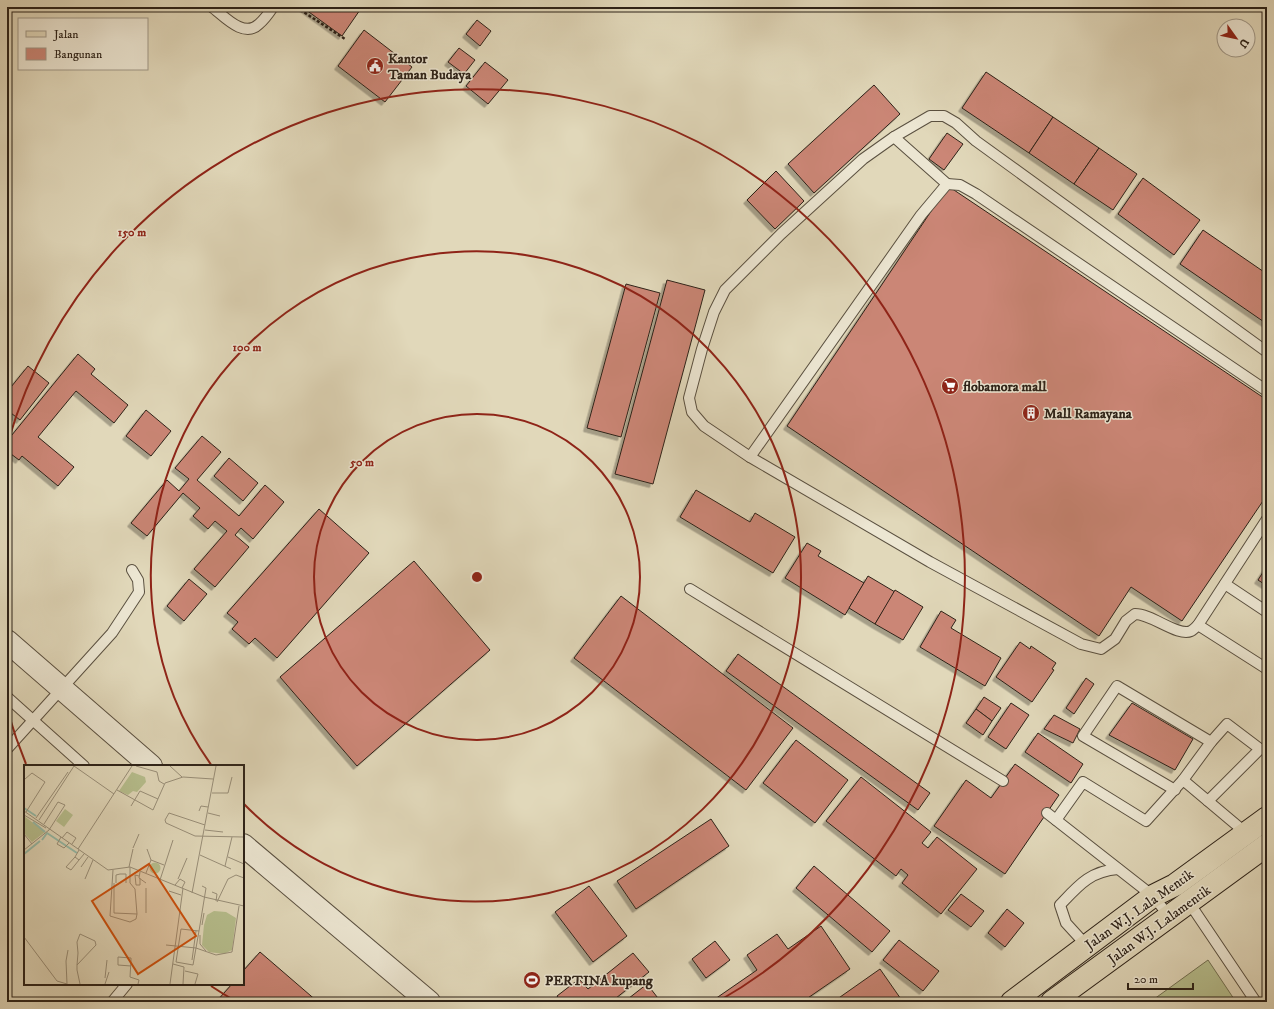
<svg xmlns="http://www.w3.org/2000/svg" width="1274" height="1009" font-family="'IM FELL DW Pica',serif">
<defs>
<filter id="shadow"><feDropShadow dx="-3.5" dy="3.5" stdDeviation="0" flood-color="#0004"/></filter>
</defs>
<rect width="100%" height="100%" fill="#e1d8ba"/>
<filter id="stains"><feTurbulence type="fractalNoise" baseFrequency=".005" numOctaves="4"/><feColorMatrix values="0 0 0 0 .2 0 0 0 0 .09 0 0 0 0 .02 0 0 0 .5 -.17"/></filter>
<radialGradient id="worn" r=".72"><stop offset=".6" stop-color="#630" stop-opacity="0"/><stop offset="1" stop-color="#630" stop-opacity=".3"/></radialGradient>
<!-- green -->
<polygon fill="#b6be8d" stroke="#727052" points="1208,960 1236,1002 1150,1002"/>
<!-- building -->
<g fill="#cb8676" stroke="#2d2218" filter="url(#shadow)">
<polygon points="302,7 362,7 342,36"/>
<polygon points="477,20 491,31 480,46 466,34"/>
<polygon points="364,30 412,67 385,102 338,66"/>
<polygon points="459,48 475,60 464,74 448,62"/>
<polygon points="485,62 508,80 488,104 466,86"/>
<polygon points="986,72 1053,117 1029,153 962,108"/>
<polygon points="874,85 900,114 814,193 788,164"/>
<polygon points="1053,117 1099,148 1074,184 1029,153"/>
<polygon points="947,133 963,144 944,170 929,159"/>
<polygon points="1099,148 1137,174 1113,210 1074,184"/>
<polygon points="776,171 804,201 775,229 747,200"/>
<polygon points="1143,178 1200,220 1174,255 1118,214"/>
<polygon points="948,186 1267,400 1267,495 1182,621 1131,587 1099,636 787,426"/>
<polygon points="1203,230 1267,274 1267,324 1180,264"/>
<polygon points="667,280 705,290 653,484 615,474"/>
<polygon points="626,284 660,293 621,437 587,428"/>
<polygon points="78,354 95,369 91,374 128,405 114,423 76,391 38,437 74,467 58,486 22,456 19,460 7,451 7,441"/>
<polygon points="28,366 49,383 20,420 7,410 7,392"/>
<polygon points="146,410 171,431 151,456 126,436"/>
<polygon points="202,436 221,452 197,480 239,516 265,485 284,502 253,539 241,528 235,535 249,547 215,587 194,569 227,531 215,521 208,529 193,516 200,508 183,493 147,536 131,523 167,480 179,491 189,479 175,468"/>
<polygon points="229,458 258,483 243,501 214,476"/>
<polygon points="696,490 750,522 755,513 795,537 773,573 680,517"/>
<polygon points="319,509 369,553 277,658 255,638 249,644 232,629 238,622 227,613"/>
<polygon points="807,543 821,551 818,556 864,583 845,615 785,578"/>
<polygon points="414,561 490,650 357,766 280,677"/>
<polygon points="1267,566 1267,586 1258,580"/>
<polygon points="868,576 895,592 875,624 849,608"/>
<polygon points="189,579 207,594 184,621 167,606"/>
<polygon points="895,590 923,607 903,640 875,624"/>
<polygon points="621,596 793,728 746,790 574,658"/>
<polygon points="941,611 956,620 951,628 1001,658 985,686 920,647"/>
<polygon points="1020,642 1030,649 1031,646 1056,663 1052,669 1054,670 1032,702 996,677"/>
<polygon points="738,654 930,793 918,810 726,671"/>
<polygon points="1086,678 1094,684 1074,714 1066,708"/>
<polygon points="984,697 1001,708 992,721 976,709"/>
<polygon points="1011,703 1029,715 1006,749 988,737"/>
<polygon points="1132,703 1193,739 1175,770 1109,735"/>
<polygon points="976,709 992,721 983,735 966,723"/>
<polygon points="1054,715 1080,729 1073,743 1044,729"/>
<polygon points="1038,733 1083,764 1071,783 1025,752"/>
<polygon points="796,740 848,780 815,823 763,783"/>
<polygon points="1015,764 1059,795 1005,874 934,826 966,780 991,798"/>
<polygon points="861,777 931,832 922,843 928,848 937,837 977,869 941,914 902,883 908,875 901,869 896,876 826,821"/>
<polygon points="711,819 729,846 636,909 617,881"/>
<polygon points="814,866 890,931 872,952 796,888"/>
<polygon points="589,886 627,936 593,962 555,912"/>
<polygon points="961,894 984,911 971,927 948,910"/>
<polygon points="1007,909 1024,923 1005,947 988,933"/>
<polygon points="821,926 850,969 802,1002 717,1002 715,999 757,970 747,955 777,934 788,949"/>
<polygon points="899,940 939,971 923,991 883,960"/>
<polygon points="715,941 730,960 706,978 692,959"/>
<polygon points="260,952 318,1002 216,1002 232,984 243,984 243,971"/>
<polygon points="633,953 649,972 611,1002 562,1002 557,996 579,979 588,989"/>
<polygon points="880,969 903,1002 833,1002"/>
<polygon points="647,984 661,1002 624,1002"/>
</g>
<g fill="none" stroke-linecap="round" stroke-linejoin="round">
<!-- service casing -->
<g stroke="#5a5040" stroke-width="12">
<g id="service">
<path d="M212,7C224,16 244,39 259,24C265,19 269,13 273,7"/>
<polyline points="894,137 947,184"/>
<path d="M1267,352L976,141L956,123L944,116H930L894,137L863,159L781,234L725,290L714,312L702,349L689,398L692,412L704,426L750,457L930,562L1081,644L1101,649L1115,639L1126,621L1135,614C1152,614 1178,637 1191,631C1193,630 1196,627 1198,625L1267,519"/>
<polyline points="750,457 921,215 947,184 960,185 976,194 1267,391"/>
<polyline points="1225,584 1267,612"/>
<polyline points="690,589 1003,781"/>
<polyline points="1198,625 1267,669"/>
<polyline points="7,697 84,766"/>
<polyline points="7,749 112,633 139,592 138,580 132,570"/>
<polyline points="1183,780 1211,742 1227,724 1260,749 1208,801"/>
<polyline points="1175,790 1083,736 1117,686 1211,742"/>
<polyline points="1047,813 1153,896 1169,916"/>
<polyline points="1056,820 1083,782 1146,821 1183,780 1246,833"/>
<polyline points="1188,901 1256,1002"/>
<path d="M1087,946L1066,923L1060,905C1078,886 1090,871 1118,869"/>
<polyline points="112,1002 127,984"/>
</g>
</g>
<!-- tertiary casing -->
<g stroke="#5a5040" stroke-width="24">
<g id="tertiary">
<polyline points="7,641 151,766"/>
<polyline points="243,845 429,1002"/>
</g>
</g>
<!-- primary casing -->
<g stroke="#2d2218" stroke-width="24">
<g id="primary">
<polyline points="1012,1002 1153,896 1175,885 1267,818"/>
<polyline points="1052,1002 1267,845"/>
</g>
</g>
<!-- path -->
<polyline stroke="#2d2218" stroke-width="2.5" stroke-dasharray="3 2" stroke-linecap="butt" points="296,7 345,39"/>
<!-- service -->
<use href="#service" stroke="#ece6d2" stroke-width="10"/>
<!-- tertiary -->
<use href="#tertiary" stroke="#ece6d2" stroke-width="22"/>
<!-- primary -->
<use href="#primary" stroke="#e1d8ba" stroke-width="22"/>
</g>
<!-- distance rings -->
<g fill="none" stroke="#8f2418" stroke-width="2">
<circle cx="477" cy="577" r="163"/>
<path d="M212 766A325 325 0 1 1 243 803"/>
<path d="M237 1002A488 488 0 0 1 211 986M26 764A488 488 0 0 1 8 712M8 442A488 488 0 1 1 717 1002"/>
</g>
<!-- icons -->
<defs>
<g id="civic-disc" transform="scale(0.9)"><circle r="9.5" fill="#8f2418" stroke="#ece6d2"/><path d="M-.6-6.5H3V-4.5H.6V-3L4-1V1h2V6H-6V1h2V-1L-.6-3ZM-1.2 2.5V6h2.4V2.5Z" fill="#fff"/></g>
<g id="supermarket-disc" transform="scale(0.9)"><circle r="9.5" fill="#8f2418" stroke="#ece6d2"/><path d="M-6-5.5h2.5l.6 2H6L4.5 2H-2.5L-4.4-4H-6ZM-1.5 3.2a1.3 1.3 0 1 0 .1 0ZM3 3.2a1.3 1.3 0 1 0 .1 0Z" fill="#fff"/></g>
<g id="building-disc" transform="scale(0.9)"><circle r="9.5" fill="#8f2418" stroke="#ece6d2"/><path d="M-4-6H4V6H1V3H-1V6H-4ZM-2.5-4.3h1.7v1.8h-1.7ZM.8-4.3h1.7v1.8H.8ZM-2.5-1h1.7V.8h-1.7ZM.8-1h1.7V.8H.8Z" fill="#fff"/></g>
<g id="stadium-disc" transform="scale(0.9)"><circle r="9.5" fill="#8f2418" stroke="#ece6d2"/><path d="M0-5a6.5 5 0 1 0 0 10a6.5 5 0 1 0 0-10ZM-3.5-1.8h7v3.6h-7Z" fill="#fff"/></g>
</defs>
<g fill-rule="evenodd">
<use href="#civic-disc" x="375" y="66"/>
<use href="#supermarket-disc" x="950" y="386"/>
<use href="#building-disc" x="1031" y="413"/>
<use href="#stadium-disc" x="532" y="980"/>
</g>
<g text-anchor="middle" stroke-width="3" stroke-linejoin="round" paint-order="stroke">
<!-- poi labels -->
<g font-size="14" font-weight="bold" fill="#2d2218" stroke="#ece6d2" text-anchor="start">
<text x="388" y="63">Kantor<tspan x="388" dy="16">Taman Budaya</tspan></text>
<text x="963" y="391">flobamora mall</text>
<text x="1044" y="418">Mall Ramayana</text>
<text x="545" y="985">PERTINA kupang</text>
</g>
<!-- street labels -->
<g font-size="14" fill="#2d2218" stroke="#ece6d2">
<text transform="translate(1139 909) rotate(-35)" y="5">Jalan W.J. Lala Mentik</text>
<text transform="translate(1159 924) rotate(-36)" y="5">Jalan W.J. Lalamentik</text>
</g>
</g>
<!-- overview -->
<g transform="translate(24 765)">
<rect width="220" height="220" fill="#e1d8ba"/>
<path d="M108,7L121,12L122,17L113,27L109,26L104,30L95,26ZM41,44L49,50L40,62L32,56ZM0,51L21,67L8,77L0,68ZM125.5 103a5.5 5.5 0 1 1 11 0a5.5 5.5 0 1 1-11 0ZM190,146L202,147L212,153L208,185L200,189L185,187L178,180L180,160L183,150Z" fill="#b6be8d"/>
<path fill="none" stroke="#95bba9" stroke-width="2" d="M0,43L12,51M9,57L21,67M18,75L23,68L53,88M0,89L16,76"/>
<path fill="none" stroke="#998f79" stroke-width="1" d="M50,1L90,29M112,1L133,7L135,16L140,19M146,1L158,12M1,14L8,8L21,17L2,47M93,25L129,45L141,18L159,12L189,14M188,28H204L208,12M107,41L116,26L134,34M0,46L84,105L106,102L180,132L220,141M175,46L177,41L184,42M184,48L196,51M0,50L22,63M12,53L44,7M15,55L50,1M181,60L145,48L141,55L142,58L171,71L219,72M181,65L199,67M0,69L8,79M37,72L33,79L40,83L45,78M38,73L43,67L52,73L48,79M109,83L115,69M54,84L108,1M0,85L25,65L41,40L34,37L20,59M55,85L51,92L55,95L60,89M176,90L207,104M51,92L42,102L47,105L55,95M204,92L220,99M127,95L140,100M201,101L208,72M57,102L64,92M105,102L109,84M89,105L86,151L106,157L112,154L113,149L111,124L106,118V102M116,107L115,113L122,118M122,108L127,95L123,84M115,111L111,110L112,120H116V113M61,114L69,95M154,114L163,93M136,115L149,75M90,118V148L113,149M92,118V110L96,109H102V118M151,120L156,114L161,117L158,123M122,123V148M145,126L157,130M188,127L193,129L192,136M168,128L192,1M193,137L204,114L212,110L220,113M178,160L180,148M175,166L182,123L178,121M176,170V179L182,186M0,172L33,216L43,219M142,180L172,183L169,200L152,197M168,195L172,166M152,197L157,164L175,166L172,183L192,190L208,187L215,141M149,199L160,202L159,219M53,200L72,180L71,176L56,169L53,177L54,188L53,200V205L56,219M107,201L94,200V192L107,193V195L106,212L115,215L114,219M161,206L174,209L171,219M81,213L83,195M43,219L42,196L44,185M81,219L85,207M146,219L159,123"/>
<path fill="#cc510e" fill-opacity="0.15" stroke="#cc510e" stroke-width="2" d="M125,99L172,171L114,209L68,136Z"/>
<rect width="220" height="220" fill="none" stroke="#2d2218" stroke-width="2"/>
</g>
<circle cx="477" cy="577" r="6" fill="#8f2418" stroke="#ece6d2" stroke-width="2"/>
<g font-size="12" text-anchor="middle" font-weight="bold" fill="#8f2418" stroke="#ece6d2" stroke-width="3" stroke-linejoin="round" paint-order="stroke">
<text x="132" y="236">150 m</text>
<text x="247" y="351">100 m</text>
<text x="362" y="466">50 m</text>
</g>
<!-- margin -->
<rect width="1274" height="1009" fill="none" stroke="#e1d8ba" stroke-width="24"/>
<rect x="8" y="8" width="1258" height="993" fill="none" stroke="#2d2218" stroke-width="2"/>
<rect x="12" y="12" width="1250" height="985" fill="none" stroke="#2d2218"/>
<!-- legend -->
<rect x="18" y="18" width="130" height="52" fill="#ece6d2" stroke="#a09888"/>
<rect x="26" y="31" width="20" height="6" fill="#e1d8ba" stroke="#a09888"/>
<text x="54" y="38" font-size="12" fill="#2d2218">Jalan</text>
<rect x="26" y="48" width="20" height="12" fill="#cb8676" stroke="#a09888"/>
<text x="54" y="58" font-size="12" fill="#2d2218">Bangunan</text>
<!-- north arrow -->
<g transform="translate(1236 38) rotate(123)"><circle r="19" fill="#ece6d2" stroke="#a09888"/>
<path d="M0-3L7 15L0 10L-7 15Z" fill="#8f2418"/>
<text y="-6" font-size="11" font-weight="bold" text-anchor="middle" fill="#2d2218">U</text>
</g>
<!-- scale -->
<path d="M1128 983v6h65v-6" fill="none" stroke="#2d2218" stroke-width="2"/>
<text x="1134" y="983" font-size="12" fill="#2d2218" stroke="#ece6d2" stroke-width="3" paint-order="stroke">20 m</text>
<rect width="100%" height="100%" filter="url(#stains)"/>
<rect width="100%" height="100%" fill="url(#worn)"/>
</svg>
